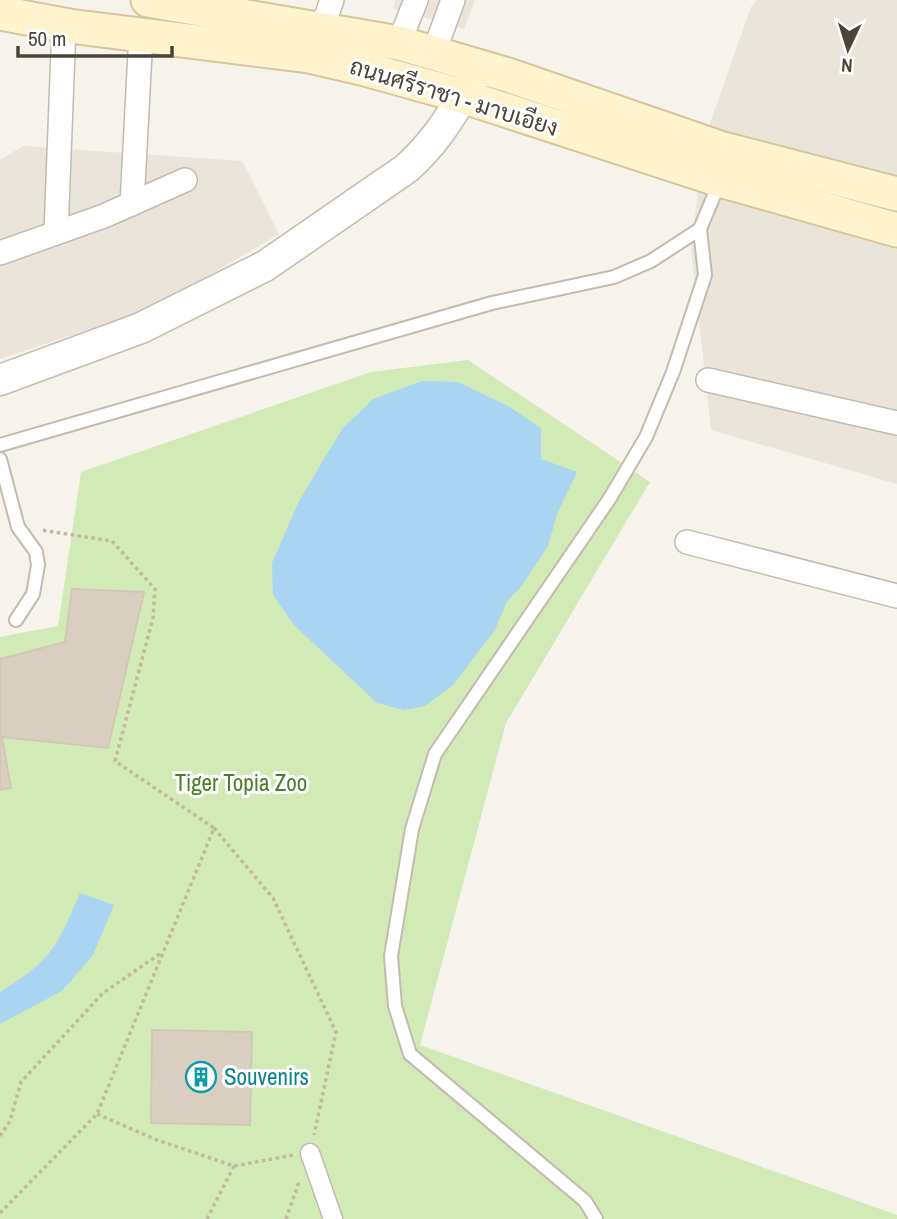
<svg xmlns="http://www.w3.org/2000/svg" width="897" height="1219" font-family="'Archivo Narrow',Sarabun,sans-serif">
<rect width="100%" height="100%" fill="#f6f3ec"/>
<!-- residential -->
<g fill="#eae5da">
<polygon points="396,0 475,0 464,29 393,8"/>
<polygon points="757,0 897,0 897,484 711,430 691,248 705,137 751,7"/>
<polygon points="23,146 242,161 279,234 156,307 0,359 0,160"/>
</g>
<!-- green -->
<polygon fill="#d2eab5" points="468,360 650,482 506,723 420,1045 897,1215 897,1219 0,1219 0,637 58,626 81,472 371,372"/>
<!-- water -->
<g fill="#a9d4f2">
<polygon points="422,381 458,382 508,406 541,428 541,459 577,472 557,514 548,546 521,587 507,601 495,630 453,685 425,706 404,710 377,703 293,624 273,595 272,563 299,501 342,429 373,399"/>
<path d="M80,893L114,905L93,955L62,991L0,1024V992C51,961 57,947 80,893Z"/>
</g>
<!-- building -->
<g fill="#d8cfc1" stroke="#d3c7b4" stroke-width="2">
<polygon points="72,589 144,592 108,748 2,737 11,788 0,790 0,659 65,642"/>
<polygon points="152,1030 252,1032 250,1125 151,1123"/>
</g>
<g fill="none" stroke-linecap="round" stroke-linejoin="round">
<!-- service casing -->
<g stroke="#c2bbae" stroke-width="16">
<g id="service">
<polyline points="0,445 492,303 614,277 651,261 700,229 720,181"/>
<polyline points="0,459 18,527 36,552 38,565 33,594 16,620"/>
<polyline points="596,1219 585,1201 410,1054 395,1006 391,956 412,829 435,754 610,498 646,437 673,372 705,275 700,229"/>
</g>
</g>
<!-- pedestrian casing -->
<g stroke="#c2bbae" stroke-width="21">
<polyline id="pedestrian" points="310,1153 333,1219"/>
</g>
<!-- minor casing -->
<g stroke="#c2bbae" stroke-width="26">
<g id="minor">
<polyline points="322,28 332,0"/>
<polyline points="399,43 416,0"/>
<polyline points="434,52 453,0"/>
<polyline points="132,204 141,34"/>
<polyline points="56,233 64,25"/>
<polyline points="0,253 104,216 185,180"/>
<polyline points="708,380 897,423"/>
<polyline points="687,542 897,596"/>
</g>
</g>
<!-- tertiary casing -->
<g stroke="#c2bbae" stroke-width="33">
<path id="tertiary" d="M0,380L141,328L265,266L407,168C440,138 452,113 475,76"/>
</g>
<!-- secondary casing -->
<g stroke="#d6c79b" stroke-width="37">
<g id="secondary">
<polyline points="148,0 399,43 508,75 723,149 897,194"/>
<polyline points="0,13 69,26 309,56 365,69 462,96 720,180 897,230"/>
</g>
</g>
<!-- path -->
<g stroke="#c4b79f" stroke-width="3.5" stroke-dasharray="3.5 3.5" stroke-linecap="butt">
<polyline points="214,828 273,898 336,1032 314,1135"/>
<polyline points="97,1114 157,1140 234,1166 294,1155"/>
<polyline points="0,1136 10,1121 21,1082 103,993 161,953"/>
<polyline points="0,1213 97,1114 214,828 115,761 153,618 155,589 112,541 41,530"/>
<polyline points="207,1219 234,1166"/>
<polyline points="286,1219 299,1182"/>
</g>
<!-- service -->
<use href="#service" stroke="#fff" stroke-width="12"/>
<!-- pedestrian -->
<use href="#pedestrian" stroke="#fff" stroke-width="18"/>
<!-- minor -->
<use href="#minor" stroke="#fff" stroke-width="23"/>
<!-- tertiary -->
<use href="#tertiary" stroke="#fff" stroke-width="30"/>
<!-- secondary -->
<use href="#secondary" stroke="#fff3cd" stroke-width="33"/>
</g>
<!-- icons -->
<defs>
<g id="building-ring" transform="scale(1.575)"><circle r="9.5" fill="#fff" stroke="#0f9aa8" stroke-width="1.5"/><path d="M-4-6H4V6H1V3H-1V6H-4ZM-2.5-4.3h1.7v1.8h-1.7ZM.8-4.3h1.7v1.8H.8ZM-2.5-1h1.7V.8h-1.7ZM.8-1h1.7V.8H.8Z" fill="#0f9aa8"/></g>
</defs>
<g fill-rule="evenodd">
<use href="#building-ring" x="201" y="1077"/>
</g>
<g text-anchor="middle" stroke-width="6" stroke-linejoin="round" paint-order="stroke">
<!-- street labels -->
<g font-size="23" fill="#4b4439" stroke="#fff">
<text transform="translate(454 97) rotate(17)" y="8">ถนนศรีราชา - มาบเอียง</text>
</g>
<!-- park labels -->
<g font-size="23" fill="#4a7f2a" stroke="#fff">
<text x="241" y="791">Tiger Topia Zoo</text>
</g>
<!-- culture labels -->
<g font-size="23" fill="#0d838f" stroke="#fff" text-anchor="start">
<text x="224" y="1085">Souvenirs</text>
</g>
</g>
<!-- north arrow -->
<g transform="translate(848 49) rotate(184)" stroke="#ffffff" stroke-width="5" paint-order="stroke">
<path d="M0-5L12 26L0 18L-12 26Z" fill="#4b4439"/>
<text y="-10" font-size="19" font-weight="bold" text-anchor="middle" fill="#4b4439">N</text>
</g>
<!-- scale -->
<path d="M18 46v10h154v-10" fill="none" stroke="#4b4439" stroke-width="3.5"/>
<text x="28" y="46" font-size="21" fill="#4b4439" stroke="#ffffff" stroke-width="5" paint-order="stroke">50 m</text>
</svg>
